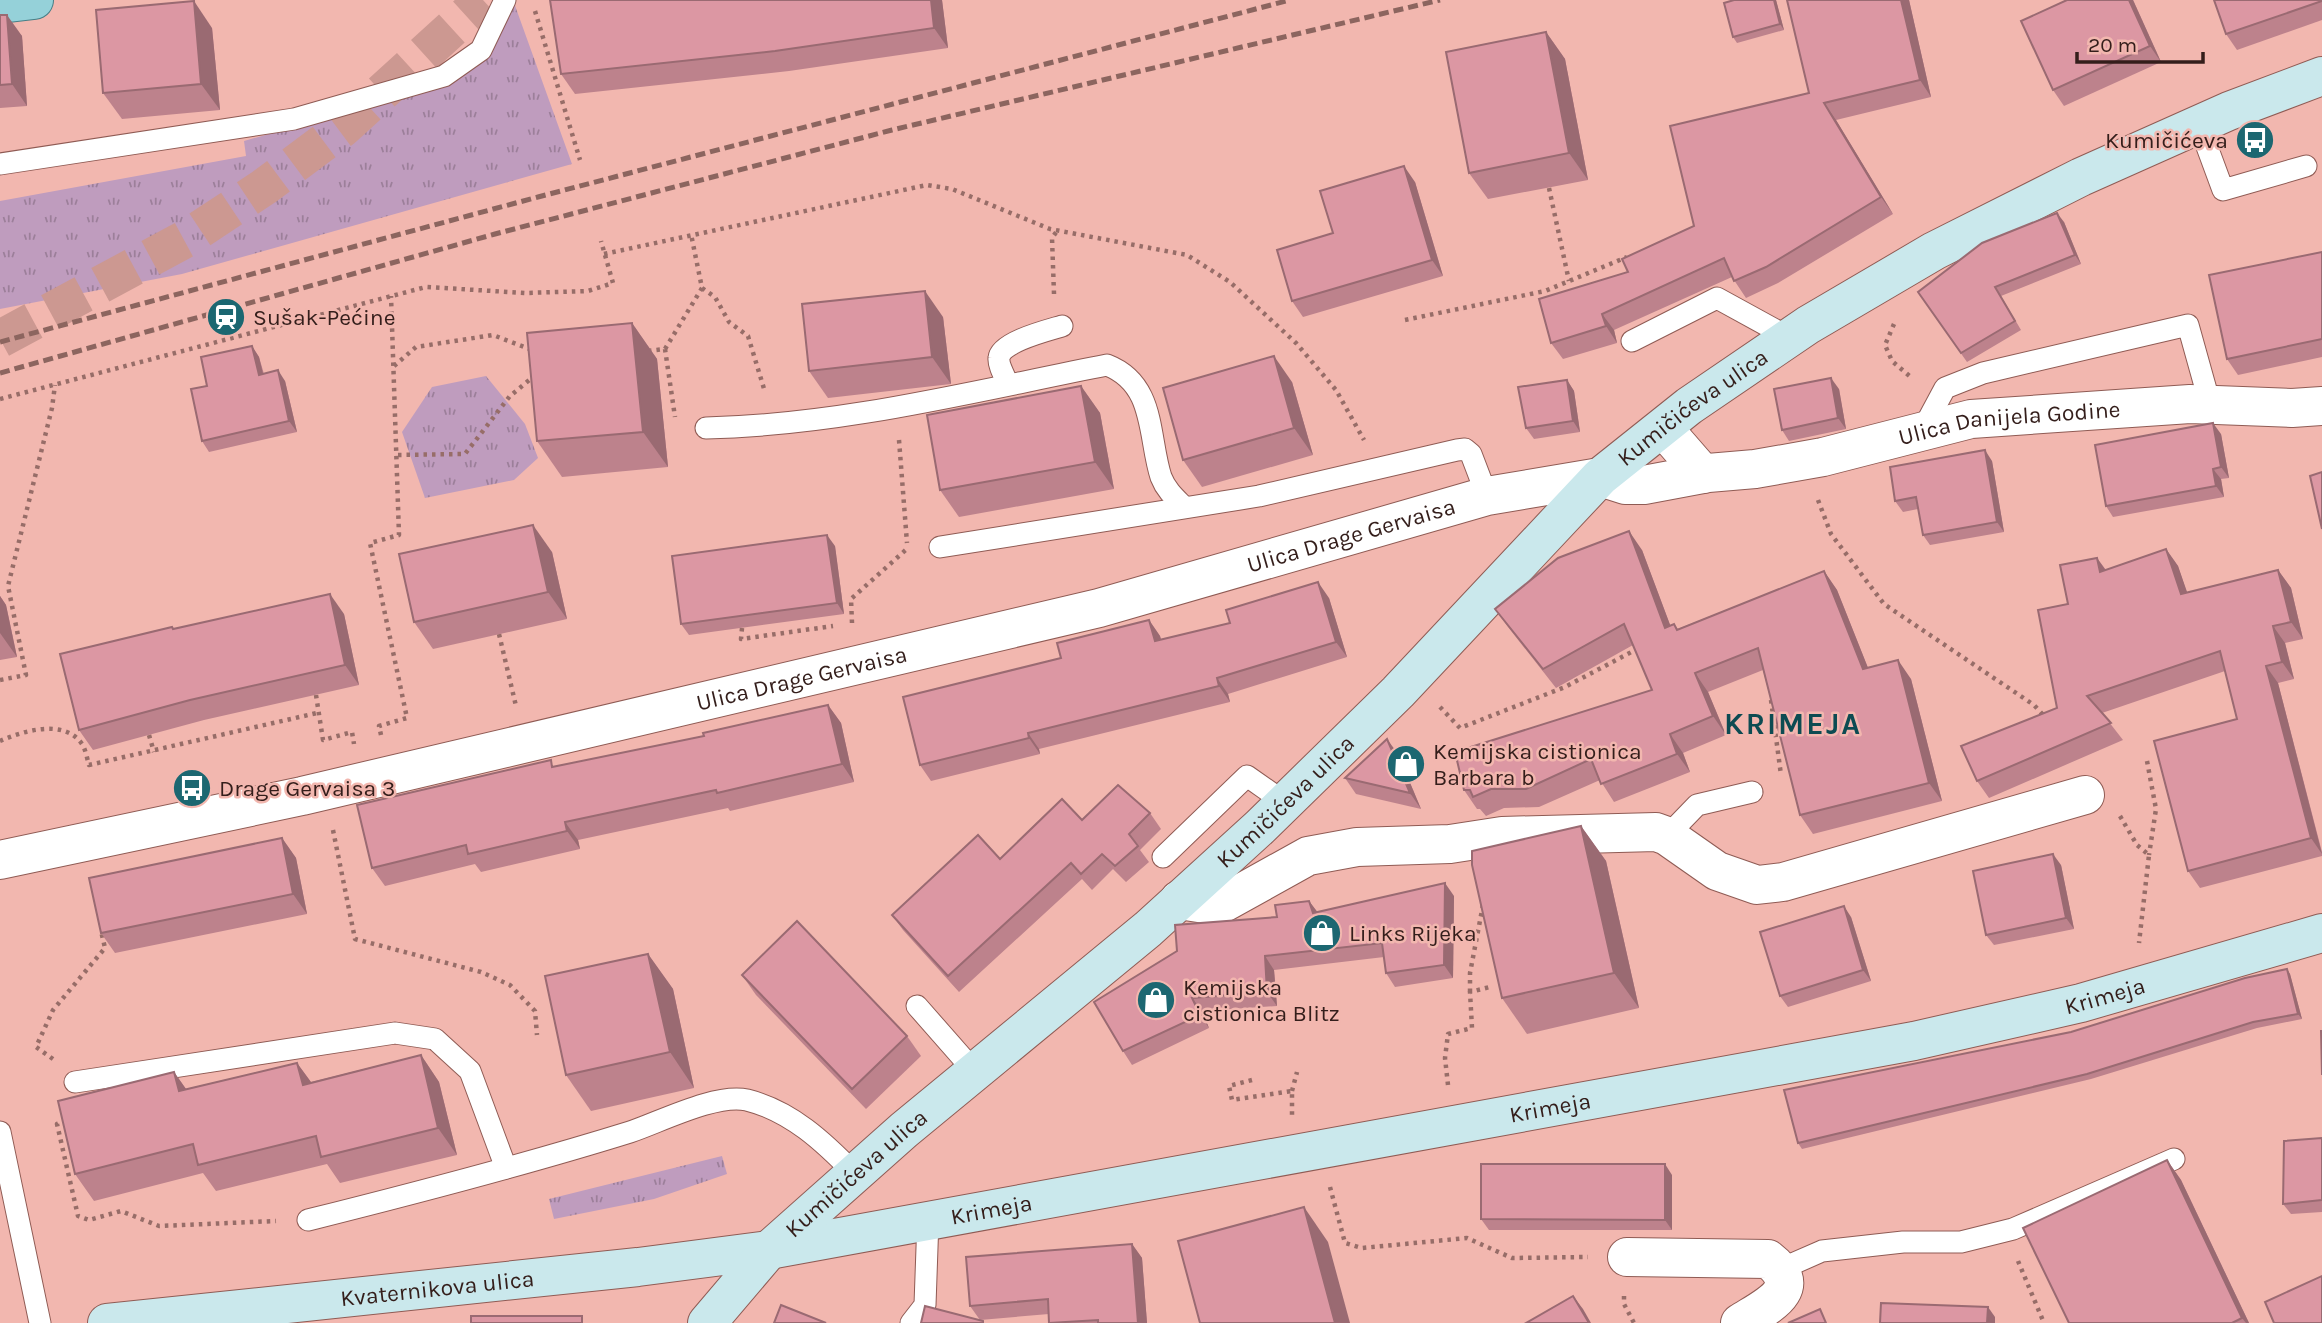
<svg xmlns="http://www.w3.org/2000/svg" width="2322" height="1323" font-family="Karla,sans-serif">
<defs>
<pattern id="grass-tufts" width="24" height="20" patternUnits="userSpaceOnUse" patternTransform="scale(1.75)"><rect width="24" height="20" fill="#bf9cbe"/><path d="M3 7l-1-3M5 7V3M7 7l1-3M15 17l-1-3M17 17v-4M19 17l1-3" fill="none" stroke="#9c7f9a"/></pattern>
</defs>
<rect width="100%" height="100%" fill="#f2b7af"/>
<!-- grass -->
<g fill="url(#grass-tufts)">
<polygon points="513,0 572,164 182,274 0,309 0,201 246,156 244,141 449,83"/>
<polygon points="486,376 525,424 538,458 514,480 425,498 402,432 432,387"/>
<polygon points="722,1156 727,1174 654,1199 554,1219 549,1199"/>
</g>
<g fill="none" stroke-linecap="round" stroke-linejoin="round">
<!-- highway-tunnel -->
<polyline stroke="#cc9891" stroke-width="38" stroke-dasharray="38 19" stroke-linecap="butt" points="0,339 187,238 264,187 343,128 483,0"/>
<!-- lane casing -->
<g stroke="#8f5b54" stroke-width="23">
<g id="lane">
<polyline points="2199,125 2223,190 2306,166"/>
<polyline points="0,164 294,119 444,76 481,50 505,0"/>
<polyline points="1632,341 1717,298 1790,338"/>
<path d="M1008,384C1005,377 998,365 999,358C1000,342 1049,330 1062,326"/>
<path d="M706,428C842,425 974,391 1107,365C1156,384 1148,437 1161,477C1166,490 1175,498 1184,507"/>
<polyline points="1923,429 1945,388 1983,373 2188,325 2210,404"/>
<polyline points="940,547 1259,496 1457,450 1465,449 1471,454 1487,496"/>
<polyline points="1667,836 1697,805 1752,792"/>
<polyline points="1163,857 1247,776 1284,802"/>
<polyline points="917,1006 975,1072"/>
<polyline points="75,1082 395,1033 435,1039 470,1071 506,1168"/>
<polyline points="0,1132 40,1323"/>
<path d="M308,1220C416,1193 524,1165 630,1132C660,1122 716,1093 747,1100C791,1111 824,1142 855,1174"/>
<polyline points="1781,1269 1822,1251 1903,1242 1961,1242 2013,1229 2174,1159"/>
<polyline points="911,1323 925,1305 928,1219"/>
</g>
</g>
<!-- street casing -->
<g stroke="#8f5b54" stroke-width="40">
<g id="street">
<polyline points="1663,428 1703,474"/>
<path id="s1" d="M0,860L302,796L1099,608L1487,496L1600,477L1625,485H1644L1708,473L1755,469L1823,457L1971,419L2190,404L2292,408L2322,406"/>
<polyline points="1179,900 1218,906 1308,856 1357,847 1450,844 1502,836 1656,832 1667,836 1717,871 1757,885 1783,882 2085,795"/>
<path d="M1627,1257L1768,1259C1807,1289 1767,1306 1740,1323"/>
</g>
</g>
<!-- secondary casing -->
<g stroke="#8f5b54" stroke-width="40">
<g id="secondary">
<path id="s2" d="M107,1323L638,1267L769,1250L1914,1041L2081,1003L2322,933"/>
<path id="s3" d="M707,1323L769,1250L904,1130L1148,929L1260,827L1398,692L1600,477L1689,406L1808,325L1934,251L2081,177L2229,111L2322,76"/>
</g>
</g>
<!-- primary casing -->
<g stroke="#467e86" stroke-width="40">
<polyline id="primary" points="0,4 34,0"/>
</g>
<!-- path -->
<g stroke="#976d68" stroke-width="4.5" stroke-dasharray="3.5 5" stroke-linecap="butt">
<polyline points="535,11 580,160"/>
<polyline points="1549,188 1569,281"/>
<polyline points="604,254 927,185 952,189 1050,229 1187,255 1230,282 1296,343 1336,390 1364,440"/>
<polyline points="702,288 715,297 729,322 748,336 765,392"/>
<polyline points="1054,294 1052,238 1057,231"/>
<polyline points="1405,320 1545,291 1627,257"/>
<polyline points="1894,324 1885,345 1892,361 1913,379"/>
<polyline points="665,349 702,288 691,234"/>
<polyline points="648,351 665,349 675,417"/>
<polyline points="394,366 416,347 493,335 532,350"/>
<polyline points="0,399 426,287 526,293 588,291 613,283 601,241"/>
<polyline points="899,440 907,543"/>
<polyline points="398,455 465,454 510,396 533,377"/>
<polyline points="1818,500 1831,534 1884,604 2034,705 2045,717"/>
<polyline points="852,623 851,599 909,547"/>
<polyline points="742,628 741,639 833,626"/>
<polyline points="499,634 516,706"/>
<polyline points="0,680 26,675 8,586 52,408 55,385"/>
<polyline points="316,695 323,740 352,732 354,744"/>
<polyline points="1771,700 1781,775"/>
<polyline points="1440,707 1460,728 1565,687 1639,648"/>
<polyline points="149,735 154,752"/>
<polyline points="381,735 379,726 407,718 370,543 399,535 391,296"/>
<path d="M0,741C23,731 64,718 82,744C86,750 87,759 89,765L317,713"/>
<polyline points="2147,761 2156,809 2149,855"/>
<polyline points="2120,816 2137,845 2149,855 2139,943"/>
<polyline points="333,830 355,939 481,972 510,985 535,1011 537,1035"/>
<polyline points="1470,992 1470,973 1483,905"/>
<polyline points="53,1059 36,1047 53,1010 105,948 101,931"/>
<polyline points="1252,1080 1229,1086 1232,1100 1292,1091 1292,1115"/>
<polyline points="1448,1085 1445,1058 1448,1034 1472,1028 1470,992 1490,987"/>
<polyline points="1292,1091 1297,1072"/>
<polyline points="66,1121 57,1124 78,1216 89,1220 121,1211 159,1226 276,1221"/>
<polyline points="1330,1187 1345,1243 1362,1248 1467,1238 1512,1258 1588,1257"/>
<polyline points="2018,1261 2044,1323"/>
<polyline points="1624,1296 1624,1304 1634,1323"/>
</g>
<!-- lane -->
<use href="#lane" stroke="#fff" stroke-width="21"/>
<!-- street -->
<use href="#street" stroke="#fff" stroke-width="38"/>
<!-- secondary -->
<use href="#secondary" stroke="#cae8ec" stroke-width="38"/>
<!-- primary -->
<use href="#primary" stroke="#95d1d9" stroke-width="38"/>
<!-- rail -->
<g stroke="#8c655f" stroke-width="5" stroke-dasharray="10 5" stroke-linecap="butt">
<polyline points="0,342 538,197 1290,0"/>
<polyline points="0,373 495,234 892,130 1440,0"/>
</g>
</g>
<!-- wall -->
<g fill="#bd828c">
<polygon points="942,0 948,48 789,71 575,94 561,74"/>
<polygon points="1734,0 1776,0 1784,30 1737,43 1733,37"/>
<polygon points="1909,0 1931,97 1836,120 1893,214 1778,283 1746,298 1732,277 1614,330 1617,343 1563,359 1551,343 1628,272 1694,226 1809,93"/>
<polygon points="2133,0 2161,62 2064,106 2053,90"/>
<polygon points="2322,0 2322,20 2237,50 2226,34"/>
<polygon points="0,15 22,36 27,106 0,108"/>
<polygon points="212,28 220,110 122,119 103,93"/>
<polygon points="1546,32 1565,59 1588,180 1488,199 1469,173"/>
<polygon points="1415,182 1443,276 1303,317 1292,301"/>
<polygon points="2064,222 2081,264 2001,296 2021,330 1967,362 1918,292"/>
<polygon points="2322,252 2322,357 2238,375 2227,359"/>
<polygon points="943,317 951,384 828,398 809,371"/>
<polygon points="632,323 657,359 668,467 562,477 537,441"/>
<polygon points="252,346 259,357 264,374 285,381 297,432 209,452 202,441 207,386"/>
<polygon points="1567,380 1574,391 1580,432 1534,439 1526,428"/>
<polygon points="1292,382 1313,455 1202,487 1183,460"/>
<polygon points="1081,386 1100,413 1114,489 959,517 940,490"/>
<polygon points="1839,389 1846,429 1789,441 1782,430"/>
<polygon points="2221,434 2229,478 2221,479 2224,497 2113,517 2106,506"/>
<polygon points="1992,461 2004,532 1930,545 1923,535 1918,509 1903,512 1895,501"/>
<polygon points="835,546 844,614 689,635 681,624"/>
<polygon points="2166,549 2178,566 2187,593 2278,570 2291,588 2303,639 2285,643 2294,679 2278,683 2322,852 2322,856 2200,888 2188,871 2237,719 2225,671 2102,713 2123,740 1989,798 1977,781 2057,708 2068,604 2097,558 2106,570"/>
<polygon points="1642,550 1670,625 1674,624 1678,629 1824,571 1837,590 1868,668 1911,679 1942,801 1813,834 1800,815 1763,670 1708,692 1726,735 1683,753 1690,772 1614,802 1600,780 1539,807 1504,808 1486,816 1480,809 1477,809 1464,790 1652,690 1633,645 1556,688 1508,627 1495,609"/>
<polygon points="552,552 567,619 433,649 414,622"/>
<polygon points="0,596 6,605 17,657 0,660"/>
<polygon points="1329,598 1347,657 1228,694 1230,702 1039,749 1040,754 931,781 920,765 1061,658 1149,620 1160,636 1161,640"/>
<polygon points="344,614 359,685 204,720 93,750 79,730 172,627 174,629"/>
<polygon points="828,705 841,723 854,782 730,811 728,808 578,840 580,849 481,872 475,864 385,886 372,868 556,767 704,736"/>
<polygon points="1398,754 1421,809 1356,794 1345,778"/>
<polygon points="1150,813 1161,829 1140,850 1149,862 1126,882 1113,869 1092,890 1082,879 959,992 903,930 892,915 1000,859 1082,820"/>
<polygon points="1581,826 1606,861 1639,1008 1527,1034 1502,998"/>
<polygon points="282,838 296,858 307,914 115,953 101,933"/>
<polygon points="2061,865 2074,929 1994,945 1986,935"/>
<polygon points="1454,896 1453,978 1395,987 1386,973 1384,957 1274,970 1277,1006 1202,1011 1209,1028 1132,1065 1123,1051 1177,951 1277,917 1309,901 1317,912"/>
<polygon points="1851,917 1871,981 1788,1007 1780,996"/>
<polygon points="648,954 673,989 694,1088 591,1111 566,1075"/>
<polygon points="2287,969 2290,974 2302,1019 2257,1028 2091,1079 1802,1149 1798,1143 2071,1032"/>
<polygon points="742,975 907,1036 921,1056 866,1109 756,995"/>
<polygon points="421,1055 439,1082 457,1155 340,1183 327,1164 216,1191 203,1173 94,1201 75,1174 174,1072 186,1089 297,1063 311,1082"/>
<polygon points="2322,1138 2322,1212 2291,1214 2283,1204"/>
<polygon points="2167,1160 2181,1180 2249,1323 2069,1323"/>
<polygon points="1672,1175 1672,1230 1489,1230 1481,1219"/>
<polygon points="1132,1244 1142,1258 1147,1323 1049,1323 1049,1314 980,1320 970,1306"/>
</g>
<!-- shaded-wall -->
<g fill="#9a6a72">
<polygon points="931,0 942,0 948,48 934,28"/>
<polygon points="1774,0 1776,0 1784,30 1780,24"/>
<polygon points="1901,0 1909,0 1931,97 1920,80"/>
<polygon points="2129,0 2133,0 2161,62 2150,46"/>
<polygon points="194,1 212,28 220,110 201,84"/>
<polygon points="7,15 22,36 27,106 12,84"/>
<polygon points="1546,32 1565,59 1588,180 1569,153"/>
<polygon points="1824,103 1836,120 1893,214 1881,197"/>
<polygon points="1404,166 1415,182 1443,276 1432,260"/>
<polygon points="2057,213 2064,222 2081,264 2075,255"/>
<polygon points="925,291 943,317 951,384 932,357"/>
<polygon points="1602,314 1614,330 1617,343 1606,326"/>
<polygon points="632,323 657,359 668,467 643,432"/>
<polygon points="252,346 259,357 266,386 259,375"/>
<polygon points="1274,356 1292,382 1313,455 1294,428"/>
<polygon points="278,370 285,381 297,432 289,421"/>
<polygon points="1831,378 1839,389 1846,429 1838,418"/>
<polygon points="1567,380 1574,391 1580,432 1573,421"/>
<polygon points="1081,386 1100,413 1114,489 1095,462"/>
<polygon points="2213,423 2221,434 2229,478 2221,467"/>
<polygon points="1985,450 1992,461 2004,532 1997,522"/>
<polygon points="2213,469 2221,479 2224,497 2216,486"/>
<polygon points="533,525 552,552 567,619 548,592"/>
<polygon points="1629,531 1642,550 1678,646 1665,628"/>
<polygon points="827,535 835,546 844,614 837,603"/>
<polygon points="2166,549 2178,566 2194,612 2181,594"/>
<polygon points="2097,558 2109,575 2100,572"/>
<polygon points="2278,570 2291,588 2303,639 2291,622"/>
<polygon points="1824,571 1837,590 1876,688 1863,669"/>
<polygon points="1318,582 1329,598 1347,657 1336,642"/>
<polygon points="330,594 344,614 359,685 345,665"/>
<polygon points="0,596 6,605 17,657 0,633"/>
<polygon points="1149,620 1160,636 1166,657 1155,641"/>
<polygon points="2273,626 2285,643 2294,679 2282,662"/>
<polygon points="1898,660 1911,679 1942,801 1929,783"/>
<polygon points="2266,666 2278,683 2322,854 2311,838"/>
<polygon points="1695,673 1708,692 1726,735 1713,716"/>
<polygon points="1217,678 1228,694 1230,702 1219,686"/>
<polygon points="828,705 841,723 854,782 842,764"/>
<polygon points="1028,733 1039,749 1040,754 1029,738"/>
<polygon points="1670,734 1683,753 1690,772 1677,754"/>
<polygon points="1387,739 1398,754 1421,809 1410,793"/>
<polygon points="565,822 578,840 580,849 567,831"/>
<polygon points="1581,826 1606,861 1639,1008 1614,973"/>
<polygon points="282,838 296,858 307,914 293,894"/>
<polygon points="2053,854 2061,865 2074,929 2066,918"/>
<polygon points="1445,883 1454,896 1453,978 1444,965"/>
<polygon points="1309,901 1319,914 1313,913"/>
<polygon points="1844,906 1851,917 1871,981 1863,970"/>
<polygon points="648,954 673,989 694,1088 670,1052"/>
<polygon points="1265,956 1274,970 1277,1006 1267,992"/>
<polygon points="2287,969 2290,974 2302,1019 2298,1014"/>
<polygon points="1192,998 1202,1011 1209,1028 1200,1015"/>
<polygon points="421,1055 439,1082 457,1155 438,1128"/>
<polygon points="297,1063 316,1089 303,1085"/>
<polygon points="174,1072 193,1099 179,1091"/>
<polygon points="2167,1160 2181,1180 2249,1323 2246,1323 2242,1318"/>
<polygon points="1665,1164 1672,1175 1672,1230 1665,1220"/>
<polygon points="1304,1207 1328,1242 1350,1323 1335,1323"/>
<polygon points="1132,1244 1142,1258 1147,1323 1138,1323"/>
<polygon points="1573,1296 1583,1309 1591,1323 1589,1323"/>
<polygon points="1988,1307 1995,1317 1995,1323 1987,1323"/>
</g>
<!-- building -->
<g fill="#dc97a3" stroke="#9a6a72" stroke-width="2">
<polygon points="550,0 931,0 934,28 775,51 561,74"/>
<polygon points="1734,0 1774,0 1780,24 1733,37 1724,3"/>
<polygon points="1787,0 1901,0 1920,80 1824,103 1881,197 1766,267 1734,281 1724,258 1602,314 1606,326 1551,343 1539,299 1628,272 1622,259 1694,226 1670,126 1809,93"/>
<polygon points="2067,0 2129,0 2150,46 2053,90 2021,21"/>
<polygon points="2214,0 2322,0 2322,1 2226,34"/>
<polygon points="194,1 201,84 103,93 96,10"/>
<polygon points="0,15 7,15 12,84 0,85"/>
<polygon points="1546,32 1569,153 1469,173 1446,52"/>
<polygon points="1404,166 1432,260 1292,301 1277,250 1333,233 1320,191"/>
<polygon points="2057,213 2075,255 1995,287 2015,321 1961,353 1918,292 1982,243"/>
<polygon points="2322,252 2322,339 2227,359 2209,275"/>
<polygon points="925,291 932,357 809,371 802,304"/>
<polygon points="632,323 643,432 537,441 527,333"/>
<polygon points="252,346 259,375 278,370 289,421 202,441 191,389 207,386 201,357"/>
<polygon points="1274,356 1294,428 1183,460 1163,388"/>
<polygon points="1831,378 1838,418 1782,430 1774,389"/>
<polygon points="1567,380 1573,421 1526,428 1518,387"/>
<polygon points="1081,386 1095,462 940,490 927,415"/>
<polygon points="2213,423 2221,467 2213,469 2216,486 2106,506 2095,445"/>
<polygon points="1985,450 1997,522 1923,535 1916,497 1895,501 1890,467"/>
<polygon points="2322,472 2322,529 2310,476"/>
<polygon points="533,525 548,592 414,622 399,554"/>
<polygon points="1629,531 1665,628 1674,624 1677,630 1824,571 1863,669 1898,660 1929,783 1800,815 1758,648 1695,673 1713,716 1670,734 1677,754 1601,784 1591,759 1526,789 1491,789 1473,797 1470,790 1464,790 1455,752 1652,690 1624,624 1543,669 1495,609 1558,558"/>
<polygon points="827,535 837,603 681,624 672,556"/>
<polygon points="2166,549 2181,594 2278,570 2291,622 2273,626 2282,662 2266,666 2311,838 2188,871 2154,741 2237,719 2220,651 2087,696 2111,723 1977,781 1961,746 2057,708 2038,610 2068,604 2060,565 2097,558 2100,572"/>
<polygon points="1318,582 1336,642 1217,678 1219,686 1028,733 1029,738 920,765 903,697 1061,658 1057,643 1149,620 1155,641 1230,623 1226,610"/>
<polygon points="330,594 345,665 190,700 79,730 60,654 172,627 173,629"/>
<polygon points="828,705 842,764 717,793 716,790 565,822 567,831 468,854 466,845 372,868 357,805 551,760 552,767 704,736 703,733"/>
<polygon points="1387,739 1410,793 1345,778"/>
<polygon points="1118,785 1150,813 1129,834 1138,846 1115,866 1102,854 1081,874 1071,863 948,976 892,915 978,835 1000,859 1062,799 1082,820"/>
<polygon points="1581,826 1614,973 1502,998 1472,865 1472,851"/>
<polygon points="282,838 293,894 101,933 89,878"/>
<polygon points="2053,854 2066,918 1986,935 1973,871"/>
<polygon points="1445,883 1444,965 1386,973 1382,943 1265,956 1267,992 1192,998 1200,1015 1123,1051 1094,1002 1177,951 1175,925 1277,917 1275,905 1309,901 1313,913"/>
<polygon points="1844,906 1863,970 1780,996 1760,932"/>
<polygon points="797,921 907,1036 852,1089 742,975"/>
<polygon points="648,954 670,1052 566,1075 545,976"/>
<polygon points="2287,969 2298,1014 2253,1022 2087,1074 1798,1143 1784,1090 2071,1032 2245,978"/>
<polygon points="2321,1031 2322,1031 2322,1075"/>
<polygon points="421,1055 438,1128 321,1157 316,1136 198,1165 193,1144 75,1174 58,1101 174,1072 179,1091 297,1063 303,1085"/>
<polygon points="2322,1138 2322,1200 2283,1204 2284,1141"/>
<polygon points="2167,1160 2242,1318 2232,1323 2069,1323 2023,1228"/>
<polygon points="1481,1164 1665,1164 1665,1220 1481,1219"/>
<polygon points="1304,1207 1335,1323 1200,1323 1178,1241"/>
<polygon points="1132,1244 1138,1323 1098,1323 1098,1320 1049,1323 1048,1299 970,1306 966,1257"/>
<polygon points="2322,1276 2322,1323 2274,1323 2265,1302"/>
<polygon points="1573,1296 1589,1323 1526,1323"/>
<polygon points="1881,1303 1988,1307 1987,1323 1880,1323"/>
<polygon points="781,1305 826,1323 774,1323"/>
<polygon points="925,1306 983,1321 983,1323 921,1323"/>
<polygon points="1820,1309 1826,1323 1788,1323"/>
<rect x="471" y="1316" width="111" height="7"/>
</g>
<!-- icons -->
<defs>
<g id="bus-disc" transform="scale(2.0125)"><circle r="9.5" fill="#1c6771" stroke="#f2b7af"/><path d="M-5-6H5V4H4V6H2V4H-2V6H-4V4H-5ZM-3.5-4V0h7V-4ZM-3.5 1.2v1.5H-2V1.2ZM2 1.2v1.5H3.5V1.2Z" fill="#fff"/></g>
<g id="station-disc" transform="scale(2.0125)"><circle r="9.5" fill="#1c6771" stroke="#f2b7af"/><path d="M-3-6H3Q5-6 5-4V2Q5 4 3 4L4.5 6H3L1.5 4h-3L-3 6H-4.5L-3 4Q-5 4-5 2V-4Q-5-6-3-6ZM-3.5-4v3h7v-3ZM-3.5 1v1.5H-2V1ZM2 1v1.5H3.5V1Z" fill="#fff"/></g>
<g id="shop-disc" transform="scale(2.0125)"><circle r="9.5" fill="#1c6771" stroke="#f2b7af"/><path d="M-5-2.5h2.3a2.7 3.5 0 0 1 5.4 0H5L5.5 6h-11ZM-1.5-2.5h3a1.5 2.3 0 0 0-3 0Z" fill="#fff"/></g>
</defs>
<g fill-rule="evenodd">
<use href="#bus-disc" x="2255" y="140"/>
<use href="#station-disc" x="226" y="317"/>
<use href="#shop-disc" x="1406" y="764"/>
<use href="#bus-disc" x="192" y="788"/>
<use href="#shop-disc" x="1322" y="933"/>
<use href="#shop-disc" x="1156" y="1000"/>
</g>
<g text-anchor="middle" stroke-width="5" stroke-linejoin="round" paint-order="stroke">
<!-- poi labels -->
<g font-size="23" fill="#341e1b" stroke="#f2b7af" text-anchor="start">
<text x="2228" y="148" text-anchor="end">Kumičićeva</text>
<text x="253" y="325">Sušak-Pećine</text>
<text x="1433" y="759">Kemijska cistionica<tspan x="1433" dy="26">Barbara b</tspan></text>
<text x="219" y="796">Drage Gervaisa 3</text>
<text x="1349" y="941">Links Rijeka</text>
<text x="1183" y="995">Kemijska<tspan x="1183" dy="26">cistionica Blitz</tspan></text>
</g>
<!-- street labels -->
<g font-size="23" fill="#341e1b" stroke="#f2b7af">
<text dy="8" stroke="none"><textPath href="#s3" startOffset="1348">Kumičićeva ulica</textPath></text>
<text dy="8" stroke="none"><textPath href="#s1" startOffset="2063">Ulica Danijela Godine</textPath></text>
<text dy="8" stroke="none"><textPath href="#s1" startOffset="1390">Ulica Drage Gervaisa</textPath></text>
<text dy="8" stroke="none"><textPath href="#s1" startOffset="822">Ulica Drage Gervaisa</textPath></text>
<text dy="8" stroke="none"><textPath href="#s3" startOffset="780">Kumičićeva ulica</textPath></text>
<text dy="8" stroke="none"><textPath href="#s2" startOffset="2026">Krimeja</textPath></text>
<text dy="8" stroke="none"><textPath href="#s2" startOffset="1460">Krimeja</textPath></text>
<text dy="8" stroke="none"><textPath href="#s3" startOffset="212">Kumičićeva ulica</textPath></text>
<text dy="8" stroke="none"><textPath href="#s2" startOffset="892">Krimeja</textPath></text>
<text dy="8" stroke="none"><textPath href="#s2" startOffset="332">Kvaternikova ulica</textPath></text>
</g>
<!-- district labels -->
<g font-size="30" font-weight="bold" letter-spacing="2" fill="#0d4b52" stroke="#f2b7af">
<text x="1793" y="734">KRIMEJA</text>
</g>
</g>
<!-- scale -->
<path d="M2077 52v10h126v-10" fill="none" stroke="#341e1b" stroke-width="3.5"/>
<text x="2088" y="52" font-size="21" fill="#341e1b" stroke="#f2b7af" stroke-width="5" paint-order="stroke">20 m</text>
</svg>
